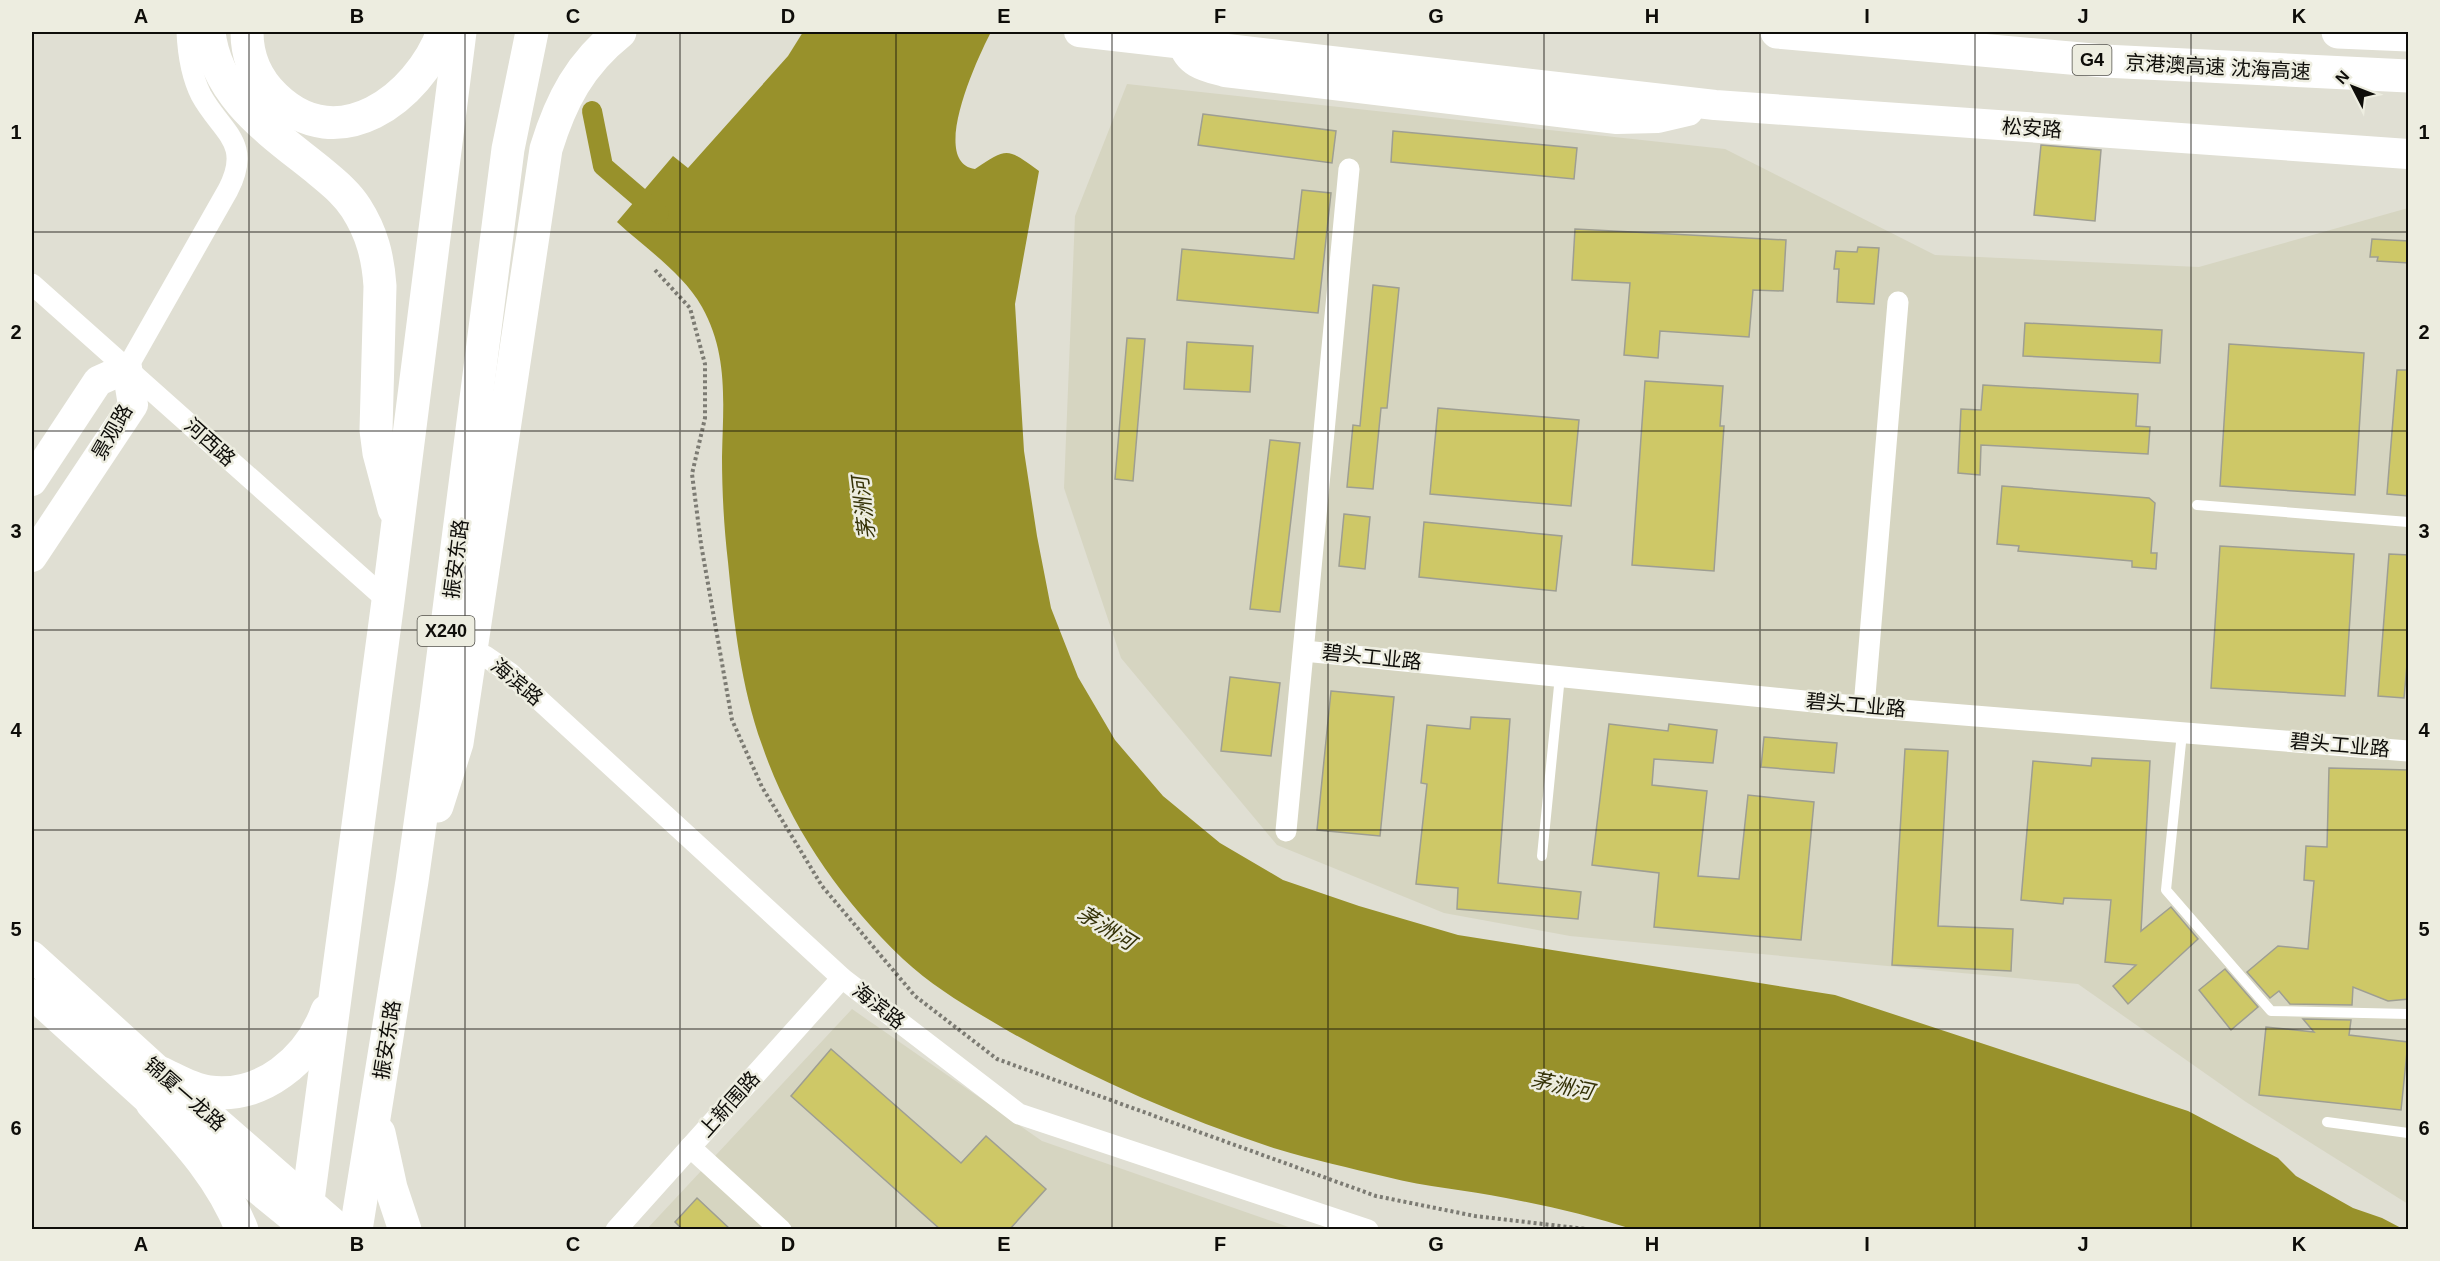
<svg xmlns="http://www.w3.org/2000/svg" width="2440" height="1261" font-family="Helvetica,'Noto Sans SC',sans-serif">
<rect width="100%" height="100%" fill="#e0dfd3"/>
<!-- built -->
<g fill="#d6d5c1">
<polygon points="1127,84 1725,149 1935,255 2199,267 2408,208 2408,1204 2246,1102 2078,984 1570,936 1444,913 1277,845 1121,658 1064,488 1075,216"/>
<polygon points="852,1009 1042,1141 1294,1229 646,1230"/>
</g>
<!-- water -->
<path fill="#98912b" d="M803,32H991C979,55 928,162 975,169C1008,147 1007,148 1039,171L1015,304L1024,451L1037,536L1051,608L1078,677L1115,740L1163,796L1220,843L1283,880L1359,906L1458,935L1835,995L2188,1111L2278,1158L2296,1176L2353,1208L2382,1218L2403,1229H1632C1591,1216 1549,1206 1506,1198C1467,1190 1426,1187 1387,1177C1350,1168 1313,1160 1277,1149C1184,1119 1095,1080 1010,1032C973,1010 935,989 903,959C841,900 790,827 762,745C741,686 734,624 728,562C724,528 722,492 722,457C723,405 729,355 702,307C683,273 645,248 617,222L673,156L688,168L788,56Z"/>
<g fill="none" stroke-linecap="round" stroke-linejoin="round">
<!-- canal -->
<polyline stroke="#98912b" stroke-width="20" points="592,111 603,166 659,214"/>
</g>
<!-- building -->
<g fill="#cec867" stroke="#9e9e92" stroke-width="1.5">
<polygon points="1203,114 1336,131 1332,163 1198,145"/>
<polygon points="1393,131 1577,148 1574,179 1391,162"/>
<polygon points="2041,145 2101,150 2095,221 2034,215"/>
<polygon points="1302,190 1331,193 1318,313 1177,300 1182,249 1294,259"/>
<polygon points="1575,229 1786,240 1783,291 1753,290 1749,337 1660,331 1658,358 1624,355 1630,283 1572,280"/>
<polygon points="2372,239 2409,241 2409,263 2377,261 2378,257 2370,257"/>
<polygon points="1858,247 1879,248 1874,304 1837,302 1839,269 1834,269 1836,251 1857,252"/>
<polygon points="1373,285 1399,288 1387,408 1381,408 1373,489 1347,487 1353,425 1360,426"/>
<polygon points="2025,323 2162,330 2160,363 2023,356"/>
<polygon points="1127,338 1145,339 1133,481 1115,479"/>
<polygon points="1187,342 1253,346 1250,392 1184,389"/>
<polygon points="2229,344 2364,353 2355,495 2220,486"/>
<polygon points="2397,370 2409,370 2409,496 2387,494"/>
<polygon points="1645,381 1723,386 1720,426 1724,426 1714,571 1632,565"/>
<polygon points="1983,385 2138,394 2136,426 2150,427 2148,454 1981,445 1980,475 1958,473 1961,409 1981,410"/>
<polygon points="1438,408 1579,420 1571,506 1430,494"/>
<polygon points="1270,440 1300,443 1280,612 1250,609"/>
<polygon points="2002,486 2149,498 2155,503 2151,553 2157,553 2156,569 2132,567 2132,561 2018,551 2019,546 1997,544"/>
<polygon points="1344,514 1370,517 1365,569 1339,566"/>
<polygon points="1424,522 1562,536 1556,591 1419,577"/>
<polygon points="2220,546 2354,554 2345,696 2211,688"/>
<polygon points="2389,554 2409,555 2409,642 2404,698 2378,696"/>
<polygon points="1230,677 1280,683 1271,756 1221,751"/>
<polygon points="1331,691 1394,697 1380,836 1317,830"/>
<polygon points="1471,717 1510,719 1498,883 1581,892 1578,919 1457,909 1458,888 1416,884 1427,784 1421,783 1427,725 1470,729"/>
<polygon points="1609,724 1668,731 1669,724 1717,730 1713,763 1654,759 1652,785 1707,791 1698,876 1739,879 1748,795 1814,802 1801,940 1654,927 1659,873 1592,865"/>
<polygon points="1764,737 1837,743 1834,773 1761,767"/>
<polygon points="1905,749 1948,751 1938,926 2013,929 2011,971 1892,965"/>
<polygon points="2092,758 2150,761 2141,931 2171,907 2198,939 2128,1004 2113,986 2136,965 2105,962 2111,900 2064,898 2063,904 2021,900 2033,761 2091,766"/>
<polygon points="2329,768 2409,770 2409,999 2388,1001 2353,987 2352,1005 2290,1004 2279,991 2270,998 2247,972 2278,946 2308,949 2314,881 2304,880 2306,846 2327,847"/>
<polygon points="2225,969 2258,1007 2231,1030 2199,990"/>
<polygon points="2303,1019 2351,1020 2349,1035 2408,1042 2401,1110 2259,1095 2266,1027 2314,1032"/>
<polygon points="831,1049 961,1163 986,1136 1046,1189 1009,1230 941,1230 791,1096"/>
<polygon points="697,1198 731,1230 683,1230 675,1222"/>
</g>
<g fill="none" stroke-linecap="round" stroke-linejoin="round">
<!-- path -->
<polyline stroke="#7c7b73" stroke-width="4" stroke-dasharray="3 3" stroke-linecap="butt" points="655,270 690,308 705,364 705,418 692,474 701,544 732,720 762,787 822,886 915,996 997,1059 1376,1196 1475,1216 1594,1230"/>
<!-- lane -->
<g stroke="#fff" stroke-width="10">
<polyline points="2197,505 2408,522"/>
<polyline points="2182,733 2166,890 2271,1011 2408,1014"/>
<polyline points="1542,856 1560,676"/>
<polyline points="2327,1122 2408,1133"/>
</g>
<!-- street -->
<g stroke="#fff" stroke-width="21">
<polyline points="32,284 388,601"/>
<path d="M127,368L228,190C253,142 221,132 201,95C191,75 188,54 187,32"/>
<polyline points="470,650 485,656 510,673 842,978 1019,1114 1368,1230"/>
<polyline points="1304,651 1864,707 2408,751"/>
<polyline points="1864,707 1898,302"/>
<polyline points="1286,831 1349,169"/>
<polyline points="690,1147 781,1230"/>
<polyline points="616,1230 842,978"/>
</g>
<!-- secondary -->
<g stroke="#fff" stroke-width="30">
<polyline points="1079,32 1715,105 2408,154"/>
<path d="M1183,43C1188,64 1207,67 1225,72L1617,119L1658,118L1688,111"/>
<polyline points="32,481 98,381 127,368 133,405 32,557"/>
<polyline points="32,956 161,1073 341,1230"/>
<polyline points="32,994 152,1103 308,1230"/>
</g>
<!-- primary -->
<g stroke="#fff" stroke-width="33">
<path d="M209,32C216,96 271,132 317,169C331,181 346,192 356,208C372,233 378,257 380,286L376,430L379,453L394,509"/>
<path d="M247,32C247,57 256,79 275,97C338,158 418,99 443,32"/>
<path d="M437,806L457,743L546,149C561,100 580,64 620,32"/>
<path d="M161,1073C176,1080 192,1090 209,1092C262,1099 309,1060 327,1011"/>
<path d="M152,1103C188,1142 222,1179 242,1230"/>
<polyline points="379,1133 391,1188 405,1230"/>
<polyline points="304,1230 388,601 460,32"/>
<polyline points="356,1230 412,881 436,711 508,149 532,32"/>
</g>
<!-- highway -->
<g stroke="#fff" stroke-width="33">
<polyline points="1777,32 2104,61 2408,76"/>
<polyline points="2338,32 2408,35"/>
</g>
</g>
<!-- grid -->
<path fill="none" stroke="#0e0d09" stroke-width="1.5" stroke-opacity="0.55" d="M249,32V1230M465,32V1230M680,32V1230M896,32V1230M1112,32V1230M1328,32V1230M1544,32V1230M1760,32V1230M1975,32V1230M2191,32V1230M32,232H2408M32,431H2408M32,630H2408M32,830H2408M32,1029H2408"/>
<g text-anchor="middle" stroke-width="5" stroke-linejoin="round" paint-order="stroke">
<!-- shield labels -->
<g fill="#edede0" stroke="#51504a" stroke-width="1.5">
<rect x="2072.5" y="45" width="39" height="30" rx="4.5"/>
<rect x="417.5" y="616" width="57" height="30" rx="4.5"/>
</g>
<g font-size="18" font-weight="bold" fill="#0e0d09">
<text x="2092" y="66">G4</text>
<text x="446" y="637">X240</text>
</g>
<!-- street labels -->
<g font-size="20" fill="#0e0d09" stroke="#edede0">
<text transform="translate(2218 67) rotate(3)" y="7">京港澳高速 沈海高速</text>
<text transform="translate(2032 128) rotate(4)" y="7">松安路</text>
<text transform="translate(112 432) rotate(-60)" y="7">景观路</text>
<text transform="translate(210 442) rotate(42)" y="7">河西路</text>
<text transform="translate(456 559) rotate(-83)" y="7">振安东路</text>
<text transform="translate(1372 657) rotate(6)" y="7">碧头工业路</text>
<text transform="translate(517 682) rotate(40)" y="7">海滨路</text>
<text transform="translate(1856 705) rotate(5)" y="7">碧头工业路</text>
<text transform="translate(2340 745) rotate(5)" y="7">碧头工业路</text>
<text transform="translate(879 1006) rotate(38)" y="7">海滨路</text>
<text transform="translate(387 1040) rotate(-81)" y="7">振安东路</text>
<text transform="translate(185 1094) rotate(41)" y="7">锦厦一龙路</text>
<text transform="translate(729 1104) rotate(-48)" y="7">上新围路</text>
</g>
<!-- water labels -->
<g font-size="21" font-style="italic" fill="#353207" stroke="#edede0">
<text transform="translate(864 508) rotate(-97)" y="7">茅洲河</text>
<text transform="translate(1106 928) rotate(32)" y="7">茅洲河</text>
<text transform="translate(1562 1086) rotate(12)" y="7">茅洲河</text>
</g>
</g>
<!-- border -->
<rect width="2440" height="1261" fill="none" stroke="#edede0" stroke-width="66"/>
<!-- north arrow -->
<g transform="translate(2353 87) rotate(312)" stroke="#edede0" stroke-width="4.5" paint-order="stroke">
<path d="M0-4.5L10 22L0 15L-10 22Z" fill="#0e0d09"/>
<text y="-9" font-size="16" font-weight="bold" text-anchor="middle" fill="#0e0d09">N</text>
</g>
<rect x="33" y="33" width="2374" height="1195" fill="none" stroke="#0e0d09" stroke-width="2"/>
<g font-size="20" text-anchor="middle" font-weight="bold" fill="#0e0d09">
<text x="141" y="23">A</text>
<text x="357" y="23">B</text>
<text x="573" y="23">C</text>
<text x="788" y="23">D</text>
<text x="1004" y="23">E</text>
<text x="1220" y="23">F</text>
<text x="1436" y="23">G</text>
<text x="1652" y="23">H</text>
<text x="1867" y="23">I</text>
<text x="2083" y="23">J</text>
<text x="2299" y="23">K</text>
<text x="16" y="139">1</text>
<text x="2424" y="139">1</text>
<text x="16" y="339">2</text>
<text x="2424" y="339">2</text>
<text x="16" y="538">3</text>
<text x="2424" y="538">3</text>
<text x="16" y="737">4</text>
<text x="2424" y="737">4</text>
<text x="16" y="936">5</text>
<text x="2424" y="936">5</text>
<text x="16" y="1135">6</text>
<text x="2424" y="1135">6</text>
<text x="141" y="1251">A</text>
<text x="357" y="1251">B</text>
<text x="573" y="1251">C</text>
<text x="788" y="1251">D</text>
<text x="1004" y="1251">E</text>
<text x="1220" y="1251">F</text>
<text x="1436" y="1251">G</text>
<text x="1652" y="1251">H</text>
<text x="1867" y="1251">I</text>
<text x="2083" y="1251">J</text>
<text x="2299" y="1251">K</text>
</g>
</svg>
